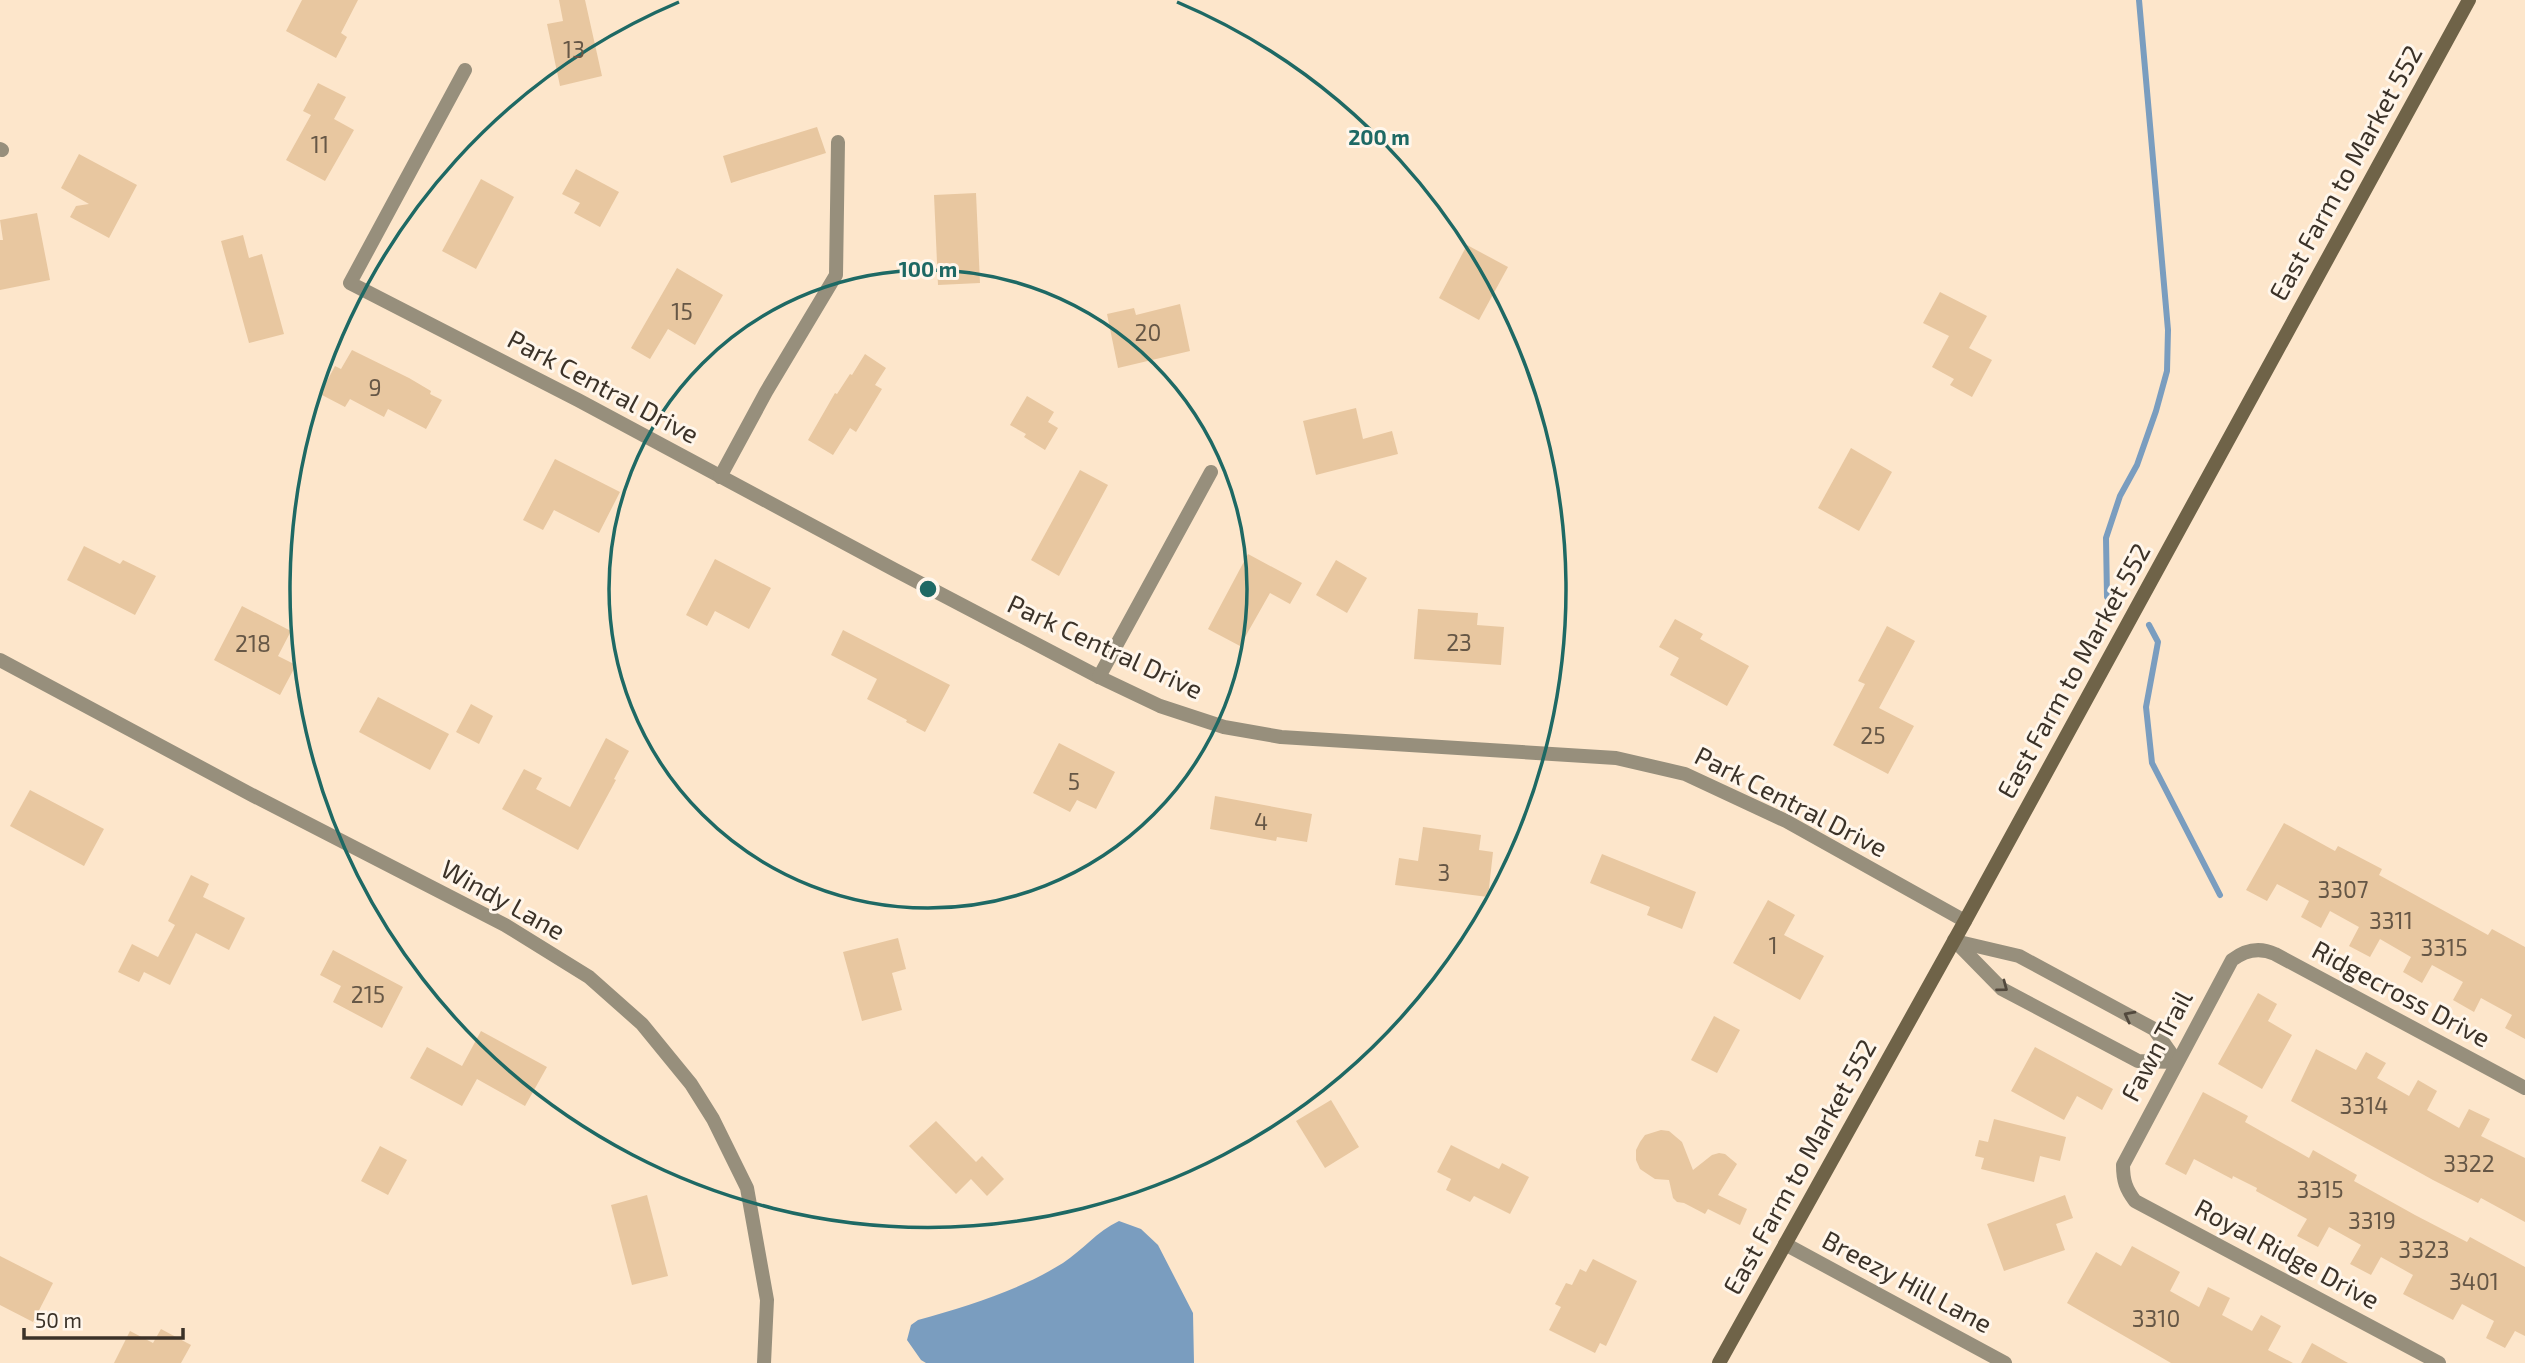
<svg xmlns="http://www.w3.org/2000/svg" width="2525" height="1363" font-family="'Exo 2',sans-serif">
<rect width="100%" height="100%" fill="#fde6cb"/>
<!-- water -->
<path fill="#7a9dbf" d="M1119,1221L1141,1229L1158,1245L1193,1313L1194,1363H926L921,1360L907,1340L911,1325L918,1320C968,1306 1018,1291 1063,1263C1083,1250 1097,1231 1119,1221Z"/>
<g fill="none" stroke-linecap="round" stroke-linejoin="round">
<!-- stream -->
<g stroke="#7a9dbf" stroke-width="6">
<polyline points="2112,601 2107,597 2106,538 2120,496 2137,465 2156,411 2167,371 2168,330 2139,0"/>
<polyline points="2149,625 2158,642 2146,707 2152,763 2220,895"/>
</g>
</g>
<!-- building -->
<g fill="#e8c7a0">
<polygon points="302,0 358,0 341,33 347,37 336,58 286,31"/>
<polygon points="559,0 585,0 602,76 560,86 547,24 563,21"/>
<polygon points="318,83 346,97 334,119 354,130 325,181 286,160 311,115 303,111"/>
<polygon points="817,127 826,153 731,183 723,156"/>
<polygon points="79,154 137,185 109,238 70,217 76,206 89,204 61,188"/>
<polygon points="576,169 619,192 600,227 574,213 580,203 562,194"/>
<polygon points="481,179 514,197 476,269 442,251"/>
<polygon points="976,193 980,283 938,285 934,195"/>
<polygon points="37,213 50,280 0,290 0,240 3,240 0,220"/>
<polygon points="243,235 249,258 262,254 284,334 249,343 221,241"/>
<polygon points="1467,245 1508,267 1479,320 1439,298"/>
<polygon points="677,268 723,295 695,345 668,329 650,359 631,348"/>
<polygon points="1940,292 1987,316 1969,348 1992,360 1972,397 1950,385 1954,379 1932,367 1949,336 1923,323"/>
<polygon points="1180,304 1190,351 1118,368 1107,314 1134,308 1136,315"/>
<polygon points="352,350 409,378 431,391 430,394 442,400 426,429 388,409 384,417 350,399 345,407 320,394 335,366 341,369"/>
<polygon points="865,354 886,368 875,385 882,389 856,432 850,428 833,455 808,440 835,393 837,394 850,374 852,375"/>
<polygon points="1027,396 1054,412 1048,422 1058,428 1045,450 1024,437 1026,434 1010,425"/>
<polygon points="1356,408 1363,439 1392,431 1398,454 1316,475 1303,421"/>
<polygon points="1851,448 1892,472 1859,531 1818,508"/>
<polygon points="555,459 620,492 599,533 554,510 543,530 523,520"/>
<polygon points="1080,470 1108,485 1059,576 1031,560"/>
<polygon points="84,546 120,564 123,560 156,576 135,615 67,580"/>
<polygon points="1248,554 1302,583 1290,604 1270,593 1240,646 1208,629"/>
<polygon points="715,559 771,588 749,629 715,611 707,626 686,615"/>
<polygon points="1336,560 1367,578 1347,613 1316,595"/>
<polygon points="242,606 291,631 278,656 296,665 280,695 214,660"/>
<polygon points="1418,609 1478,613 1477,625 1504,627 1501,665 1414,659"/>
<polygon points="1675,619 1703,634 1700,639 1749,666 1727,706 1670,675 1679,658 1659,647"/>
<polygon points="1887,626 1915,641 1879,708 1914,726 1888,774 1833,745 1865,684 1858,681"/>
<polygon points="843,630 950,685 925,732 906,722 907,720 867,699 877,679 831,655"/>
<polygon points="378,697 449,734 430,770 359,732"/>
<polygon points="471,704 493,716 479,744 456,732"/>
<polygon points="606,738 629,751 614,779 616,780 578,850 502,809 524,769 542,778 536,789 570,807"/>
<polygon points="1059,743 1115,772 1096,809 1077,800 1070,812 1033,793"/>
<polygon points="30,790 104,829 84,866 10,826"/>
<polygon points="1215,796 1312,814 1307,842 1277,837 1276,841 1210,829"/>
<polygon points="2284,823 2335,851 2338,846 2382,869 2379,875 2488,935 2492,929 2525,947 2525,1039 2505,1028 2512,1015 2481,998 2474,1012 2453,1000 2463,982 2432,965 2422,983 2403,972 2411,957 2380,939 2370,957 2349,946 2359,927 2330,911 2321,928 2301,917 2309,901 2277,884 2267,901 2246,890"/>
<polygon points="1423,827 1481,835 1479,850 1493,852 1488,897 1395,885 1399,858 1418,861"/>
<polygon points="1602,854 1696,892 1682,929 1647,915 1650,907 1590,883"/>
<polygon points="191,875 209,884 203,897 245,918 229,950 196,933 170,985 144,972 139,982 118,972 132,944 158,957 175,925 168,921"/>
<polygon points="1768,900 1795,915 1784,935 1824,956 1800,1000 1733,963"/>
<polygon points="898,938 906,969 892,973 902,1010 862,1021 843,952"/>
<polygon points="333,950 403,987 382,1028 333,1002 341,986 320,975"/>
<polygon points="2258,993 2277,1004 2268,1021 2292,1035 2262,1089 2218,1064"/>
<polygon points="1714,1016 1740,1030 1717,1073 1691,1060"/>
<polygon points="481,1031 547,1067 525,1106 477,1079 462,1106 410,1078 427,1047 462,1066"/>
<polygon points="2035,1047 2113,1089 2102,1110 2077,1096 2064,1120 2011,1091"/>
<polygon points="2316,1049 2356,1070 2366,1052 2386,1063 2377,1078 2409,1096 2418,1080 2437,1091 2427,1110 2459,1128 2469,1109 2490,1119 2481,1136 2525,1158 2525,1222 2481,1198 2478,1203 2433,1180 2291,1101"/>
<polygon points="2203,1092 2248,1116 2245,1122 2309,1158 2313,1150 2357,1175 2354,1181 2415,1215 2467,1242 2470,1237 2525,1267 2525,1336 2515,1331 2505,1348 2486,1338 2494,1321 2462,1304 2453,1320 2403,1294 2413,1275 2381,1257 2371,1275 2350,1264 2361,1245 2329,1227 2318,1247 2297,1236 2307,1219 2256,1191 2257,1188 2233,1176 2232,1179 2194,1159 2186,1175 2165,1164"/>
<polygon points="1331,1100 1359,1147 1325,1168 1296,1121"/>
<polygon points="1994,1119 2066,1137 2060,1161 2040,1156 2034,1182 1981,1169 1984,1158 1975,1156 1979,1140 1988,1142"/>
<polygon points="936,1121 976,1162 982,1156 1004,1179 987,1196 971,1179 956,1194 909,1146"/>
<polygon points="1661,1130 1669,1131 1682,1142 1693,1170 1712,1155 1719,1153 1725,1154 1737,1164 1718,1195 1747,1209 1740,1225 1708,1209 1705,1214 1684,1203 1677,1202 1673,1198 1669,1180 1655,1179 1640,1169 1636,1160 1636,1150 1640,1142 1645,1135"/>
<polygon points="1451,1145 1499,1169 1502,1163 1529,1177 1510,1214 1474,1196 1470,1202 1446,1190 1451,1179 1437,1172"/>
<polygon points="380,1146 407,1160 388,1195 361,1181"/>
<polygon points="647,1195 668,1276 632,1285 611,1205"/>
<polygon points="2065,1195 2073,1218 2056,1224 2065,1250 2004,1271 1987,1224"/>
<polygon points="2132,1246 2180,1272 2170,1291 2199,1307 2208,1287 2230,1298 2222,1315 2252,1331 2261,1315 2281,1326 2268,1350 2293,1363 2171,1363 2067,1303 2096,1252 2121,1266"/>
<polygon points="0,1256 53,1283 33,1322 0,1305"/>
<polygon points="1593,1259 1637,1281 1606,1346 1600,1343 1595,1353 1549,1330 1561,1307 1555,1304 1566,1283 1572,1285 1580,1269 1586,1272"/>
<polygon points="161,1329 191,1345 181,1363 114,1363 130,1331 153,1343"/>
<polygon points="2312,1343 2348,1363 2301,1363"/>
</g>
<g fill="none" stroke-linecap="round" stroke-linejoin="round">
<!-- street -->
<g stroke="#978f7c" stroke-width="14">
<polyline points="465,70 350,283 578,400 895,570 1099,677 1160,706 1224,727 1281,737 1616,758 1685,774 1786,821 1965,921"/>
<polyline points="0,149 2,150"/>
<polyline points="720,477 766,392 836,275 838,142"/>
<polyline points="0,660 254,796 505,925 589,977 642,1024 691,1084 713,1119 747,1188 767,1300 764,1363"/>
<polyline points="1099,677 1211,472"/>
<polyline points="1954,940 2002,989 2138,1061 2177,1062"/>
<polyline points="1955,941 2019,956 2154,1029 2177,1062"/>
<polyline points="1785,1244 2005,1363"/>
<path d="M2439,1363L2135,1201C2126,1189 2123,1181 2123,1165L2232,960C2245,950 2260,947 2275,954L2525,1088"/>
</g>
<!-- secondary -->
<polyline stroke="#6f6348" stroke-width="14" points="1719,1363 1965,921 2469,0"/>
</g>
<!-- one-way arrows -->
<defs><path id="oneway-chevron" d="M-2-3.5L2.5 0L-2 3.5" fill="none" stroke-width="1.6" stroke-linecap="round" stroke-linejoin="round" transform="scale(1.75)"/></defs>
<g stroke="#52493d">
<use href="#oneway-chevron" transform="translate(2003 987) rotate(37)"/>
<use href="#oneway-chevron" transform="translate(2129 1016) rotate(-152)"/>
</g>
<!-- distance rings -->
<g fill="none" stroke="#1e6964" stroke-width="3.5">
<circle cx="928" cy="589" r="319"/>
<path d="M1177 2A638 638 0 1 1 679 2"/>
</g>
<g text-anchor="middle" stroke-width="6" stroke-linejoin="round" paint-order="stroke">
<!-- number labels -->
<g font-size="23" fill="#665746">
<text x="574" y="58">13</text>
<text x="320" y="153">11</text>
<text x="682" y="320">15</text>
<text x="1148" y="341">20</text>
<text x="375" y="396">9</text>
<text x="1459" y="651">23</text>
<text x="253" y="652">218</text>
<text x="1873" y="744">25</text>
<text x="1074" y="790">5</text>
<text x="1261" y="830">4</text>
<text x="1444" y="881">3</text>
<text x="2343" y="898">3307</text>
<text x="2391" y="929">3311</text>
<text x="1773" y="954">1</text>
<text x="2444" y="956">3315</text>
<text x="368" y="1003">215</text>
<text x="2364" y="1114">3314</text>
<text x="2469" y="1172">3322</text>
<text x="2320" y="1198">3315</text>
<text x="2372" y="1229">3319</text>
<text x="2424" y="1258">3323</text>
<text x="2474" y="1290">3401</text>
<text x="2156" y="1327">3310</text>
</g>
<!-- street labels -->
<g font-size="26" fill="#3b3228" stroke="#fff6eb">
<text transform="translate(2346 173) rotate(-61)" y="9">East Farm to Market 552</text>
<text transform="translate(603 387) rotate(28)" y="9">Park Central Drive</text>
<text transform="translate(1105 647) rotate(25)" y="9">Park Central Drive</text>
<text transform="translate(2074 671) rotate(-61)" y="9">East Farm to Market 552</text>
<text transform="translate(1791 802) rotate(27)" y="9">Park Central Drive</text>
<text transform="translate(503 900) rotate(29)" y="9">Windy Lane</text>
<text transform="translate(2401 994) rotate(28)" y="9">Ridgecross Drive</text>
<text transform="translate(2157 1046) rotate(-62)" y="9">Fawn Trail</text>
<text transform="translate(1800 1167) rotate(-61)" y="9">East Farm to Market 552</text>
<text transform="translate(2287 1254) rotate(28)" y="9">Royal Ridge Drive</text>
<text transform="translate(1907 1282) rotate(28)" y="9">Breezy Hill Lane</text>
</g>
</g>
<circle cx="928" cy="589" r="10" fill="#1e6964" stroke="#fff6eb" stroke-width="3.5"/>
<g font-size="21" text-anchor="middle" font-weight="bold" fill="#1e6964" stroke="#fff6eb" stroke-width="6" stroke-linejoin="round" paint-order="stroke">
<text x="1379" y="145">200 m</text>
<text x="928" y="277">100 m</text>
</g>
<!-- scale -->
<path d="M24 1328v10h159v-10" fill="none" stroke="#3b3228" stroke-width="3.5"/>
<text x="35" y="1328" font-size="21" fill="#3b3228" stroke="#fff6eb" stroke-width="5" paint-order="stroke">50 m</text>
</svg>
